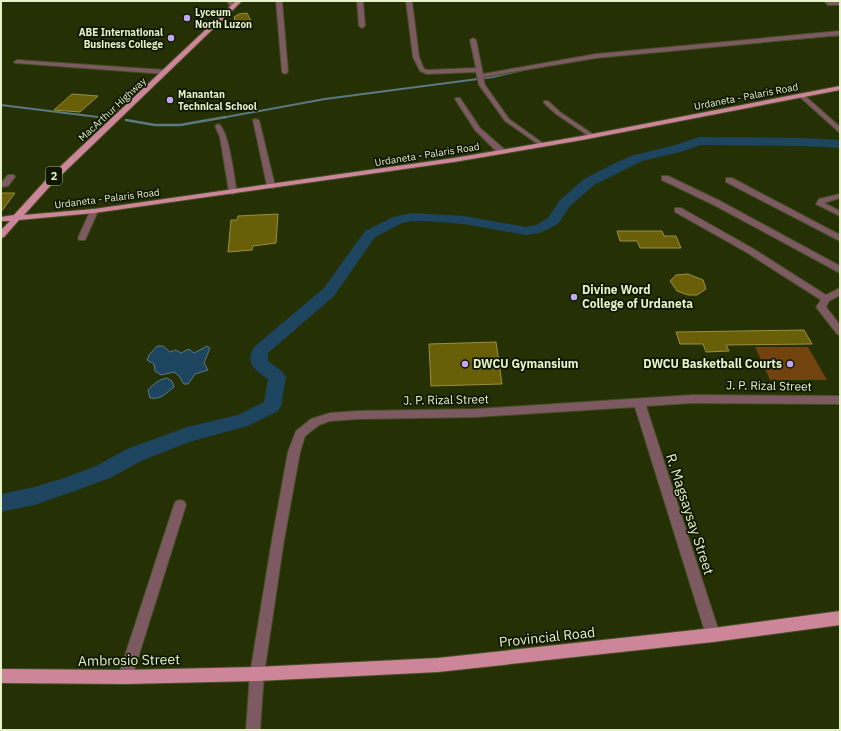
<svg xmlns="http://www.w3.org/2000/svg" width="841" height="731" font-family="'IBM Plex Sans',sans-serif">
<rect width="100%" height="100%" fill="#263005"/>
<!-- green -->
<polygon fill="#72430e" points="755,347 808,347 827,380 770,380"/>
<!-- water -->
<g fill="#1e4560" stroke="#5a7980">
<polygon points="157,346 163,346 170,352 176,350 181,353 189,349 194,353 207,346 210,348 204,363 208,370 195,374 188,384 184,384 179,376 174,372 161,375 155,371 154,364 147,360 149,355"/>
<path d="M167,378L172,381L174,387C166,393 161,400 150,398L148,390C153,384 160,379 167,378Z"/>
</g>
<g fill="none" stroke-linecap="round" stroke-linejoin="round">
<!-- stream-far1 -->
<g stroke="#5a7980" stroke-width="2">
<polyline points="760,42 840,35"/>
<polyline points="1,105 106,118"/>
<polyline points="221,118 325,99 493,77 532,68"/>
</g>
<!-- stream -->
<g stroke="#5a7980" stroke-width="2.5">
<polyline points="98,117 109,118"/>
<polyline points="126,120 155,125 180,125 226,117"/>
</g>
<!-- river -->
<path fill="#1e4560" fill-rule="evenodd" d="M700,137L804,138L840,140V148L804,146L701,145L680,152L642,161L594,185L570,206L558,224L540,233L526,235L464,224L427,221H411L402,223L375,237L334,296L268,353V361L283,372L286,377L281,406L278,411L248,426L189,442L141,461L110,478L72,492L34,505L1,512V494L34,487L64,478L96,466L127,449L187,427L238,415L264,402L268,379C256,370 244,364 254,347L324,288L365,231L393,217L411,213L464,216L526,227L536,225L548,218L560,200L584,179L613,164L634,155L672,146Z"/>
</g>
<!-- building -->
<g fill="#695f09" stroke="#9b9039">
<polygon points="247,13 252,23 236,25 234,17 239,14"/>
<polygon points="72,94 98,96 80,112 54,110"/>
<polygon points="1,193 15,193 1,212"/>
<polygon points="278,214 276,243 253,246 252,250 228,252 231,220 237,220 238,216"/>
<polygon points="617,231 662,231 664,236 676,236 681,248 640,248 637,241 620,241"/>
<polygon points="688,274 703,280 706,289 697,295 688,295 677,291 670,281 676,275"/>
<polygon points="804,330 812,344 726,345 729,351 706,352 703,344 680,344 676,332"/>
<polygon points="496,342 502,384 431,386 429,344"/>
</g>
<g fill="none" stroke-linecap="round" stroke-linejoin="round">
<!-- minor casing -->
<g stroke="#454f25" stroke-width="2">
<g id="minor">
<polygon points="227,1 233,1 235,8 231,8"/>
<polygon points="276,1 282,1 288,72 285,74 282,72"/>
<polygon points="357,1 363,1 365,26 362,28 359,26"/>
<polygon points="406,1 412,1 419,57 424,69 428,70 476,68 470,40 473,38 476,40 483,74 596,54 840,31 840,35 596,58 483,77 485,85 509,119 544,144 546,145 542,147 505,121 479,85 476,72 427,74 420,71 413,57"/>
<polygon points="824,1 840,1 840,5 828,5"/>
<polygon points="17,60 165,70 168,72 165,74 15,63 14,62"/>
<polygon points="800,95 804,95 840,127 840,133 800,97"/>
<polygon points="456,98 460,98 480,128 504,149 504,153 498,153 475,130 455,99"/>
<polygon points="544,101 548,101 560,112 594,135 594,137 590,137 556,114 544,103"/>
<polygon points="254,119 259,120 275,186 274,188 271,188 267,186 253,120"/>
<path d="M218,124C229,128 234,179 237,192L233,194L229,192L220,137L215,126Z"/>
<polygon points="8,175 14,175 15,177 8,186 1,187 1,183"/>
<polygon points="662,176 668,176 720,201 840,266 840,273 714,205 662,180"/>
<polygon points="726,178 732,178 840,235 840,241 726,182"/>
<polygon points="840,194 840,198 824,203 840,211 840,216 816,204 819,199"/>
<polygon points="675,208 681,208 752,248 826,295 840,288 840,295 829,301 826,307 840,325 840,335 837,334 816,307 821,300 746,252 675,212"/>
<polygon points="91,209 94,209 98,211 86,238 85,240 79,240 78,238"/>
<polygon points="692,395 840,396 840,404 692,403 646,406 720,635 718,640 713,642 708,640 706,635 635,407 476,417 358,419 330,421 319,425 305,436 300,452 284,540 264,674 260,730 246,730 250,674 272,540 288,452 296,431 311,419 330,413 358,411 476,409"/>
<polygon points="180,500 184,501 186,505 132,677 130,682 125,684 120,682 118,677 174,505 176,501"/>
</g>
</g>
<!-- major casing -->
<g stroke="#454f25" stroke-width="2">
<g id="major">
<polygon points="236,1 242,1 51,185 24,215 94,209 454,158 582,136 840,86 840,90 582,140 454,162 94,213 19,220 4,237 1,238 1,230 10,221 1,221 1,217 14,215 45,181"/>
<polygon points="840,611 840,625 713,642 438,672 257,681 125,684 1,683 1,669 125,670 257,667 438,658 713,628"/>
</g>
</g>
<!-- minor -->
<use href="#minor" fill="#7d5962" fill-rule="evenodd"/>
<!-- major -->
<use href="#major" fill="#cd8599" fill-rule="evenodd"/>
</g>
<!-- markers -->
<g fill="#c4a7f1" stroke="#101700" stroke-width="1.5">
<circle cx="187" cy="18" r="4"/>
<circle cx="171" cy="38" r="4"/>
<circle cx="170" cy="100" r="4"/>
<circle cx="574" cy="297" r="4"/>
<circle cx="465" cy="364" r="4"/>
<circle cx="790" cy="364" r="4"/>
</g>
<g text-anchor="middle" stroke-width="3.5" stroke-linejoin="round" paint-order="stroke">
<!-- far-poi labels -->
<g font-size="10" font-weight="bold" fill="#e5f2ca" stroke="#101700" text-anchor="start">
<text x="195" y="16">Lyceum<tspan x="195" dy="12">North Luzon</tspan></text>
<text x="163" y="36" text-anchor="end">ABE International<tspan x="163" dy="12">Business College</tspan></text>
<text x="178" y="98">Manantan<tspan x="178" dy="12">Technical School</tspan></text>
</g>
<!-- far-street labels -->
<g font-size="10" fill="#e5f2ca" stroke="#101700">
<text transform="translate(746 96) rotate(-11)" y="4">Urdaneta - Palaris Road</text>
<text transform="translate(112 109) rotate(-43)" y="4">MacArthur Highway</text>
<text transform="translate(427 154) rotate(-9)" y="4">Urdaneta - Palaris Road</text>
<text transform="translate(107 198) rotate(-7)" y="4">Urdaneta - Palaris Road</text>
</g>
<!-- shield labels -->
<rect fill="#101700" stroke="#a5b08d" stroke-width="1" x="46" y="167" width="16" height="18" rx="3"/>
<g font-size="11" font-weight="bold" fill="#e5f2ca">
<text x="54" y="180">2</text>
</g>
<!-- poi labels -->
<g font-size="12" font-weight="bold" fill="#e5f2ca" stroke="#101700" text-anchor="start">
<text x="582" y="294">Divine Word<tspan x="582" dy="14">College of Urdaneta</tspan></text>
<text x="473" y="368">DWCU Gymansium</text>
<text x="782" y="368" text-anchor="end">DWCU Basketball Courts</text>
</g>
<!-- street labels -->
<g font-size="12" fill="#e5f2ca" stroke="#101700">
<text transform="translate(769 386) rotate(1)" y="4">J. P. Rizal Street</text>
<text transform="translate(446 400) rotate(-1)" y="4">J. P. Rizal Street</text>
</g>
<!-- near-street labels -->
<g font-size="14" fill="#e5f2ca" stroke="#101700">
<text transform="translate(690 514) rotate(72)" y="5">R. Magsaysay Street</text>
<text transform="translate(547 637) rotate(-6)" y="5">Provincial Road</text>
<text transform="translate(129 660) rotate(-1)" y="5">Ambrosio Street</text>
</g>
</g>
<!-- border -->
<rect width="841" height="731" fill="none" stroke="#e5f2ca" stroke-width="4"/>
</svg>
